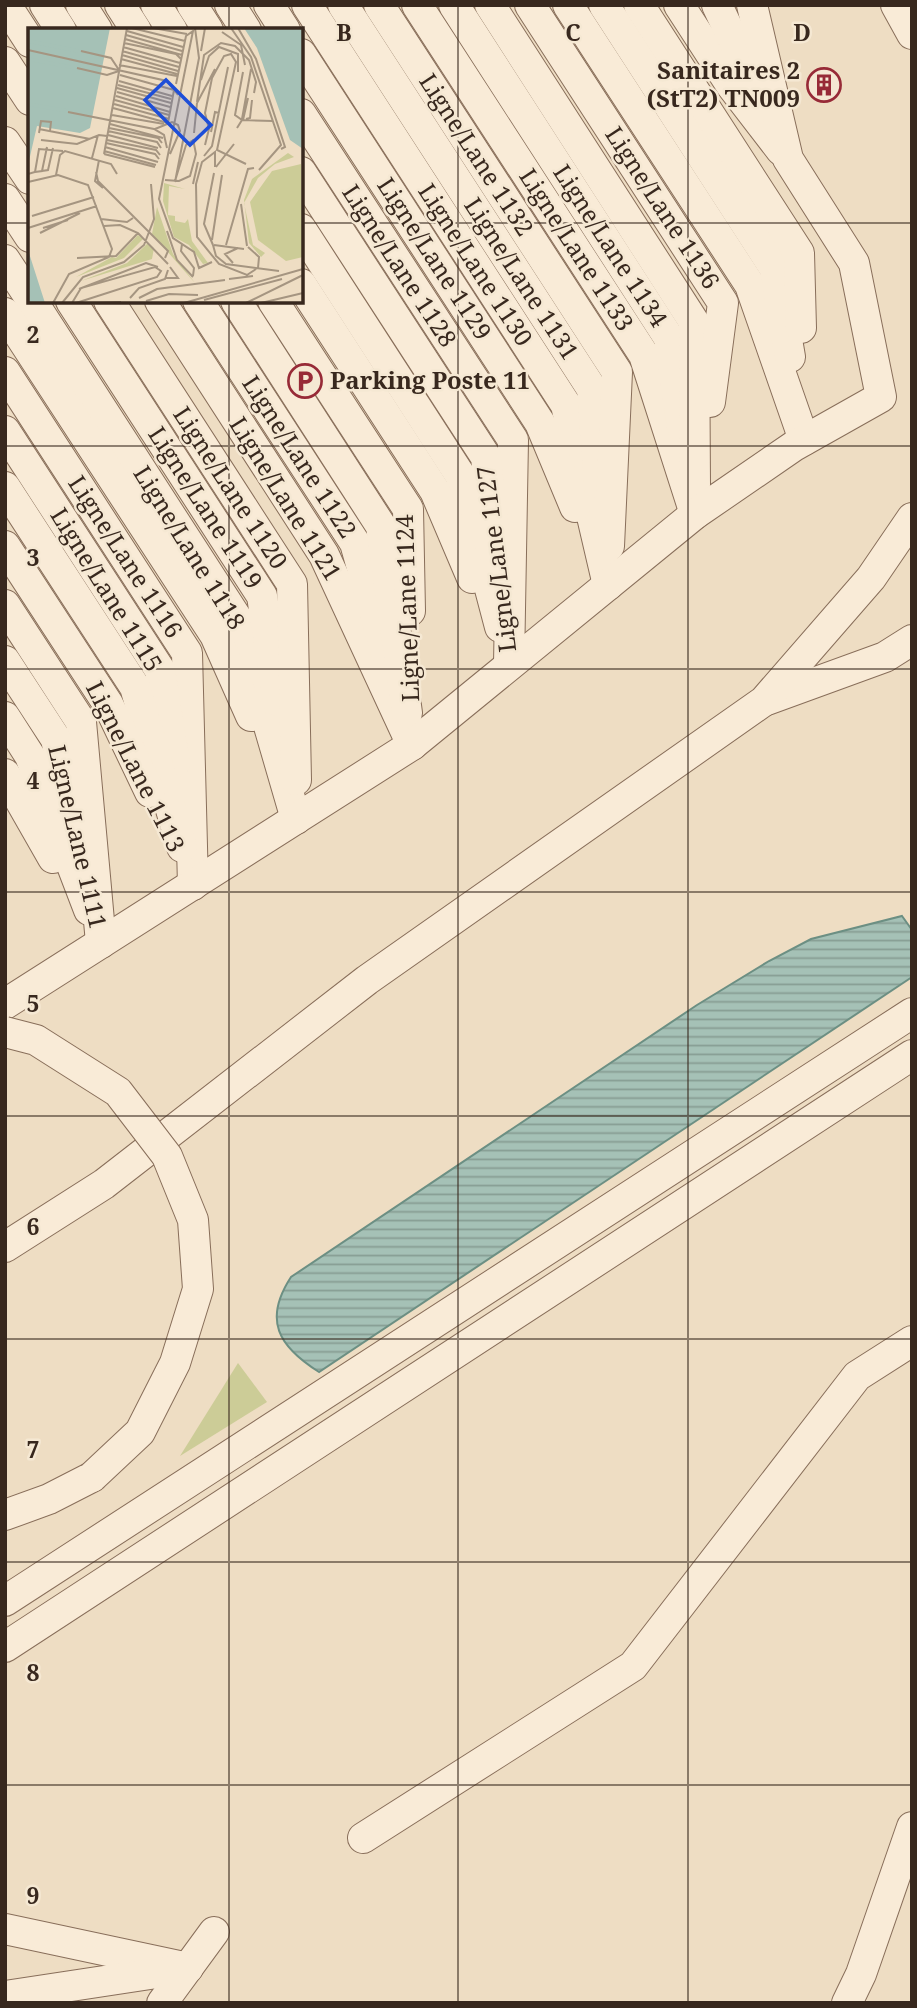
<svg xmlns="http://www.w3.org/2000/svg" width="917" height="2008" font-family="'Noto Serif',serif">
<defs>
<pattern id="water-rules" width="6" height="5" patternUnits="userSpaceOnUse" patternTransform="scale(1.75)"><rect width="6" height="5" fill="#a5c1b6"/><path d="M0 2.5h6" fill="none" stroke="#879d93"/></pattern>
</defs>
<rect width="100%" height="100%" fill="#eeddc3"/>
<!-- green -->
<polygon fill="#cccc97" points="238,1363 267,1402 180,1456"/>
<!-- water -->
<path fill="url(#water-rules)" stroke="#6c8f83" stroke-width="2" d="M902,916L912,930V977L319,1372C278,1346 263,1320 291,1277L697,1005L769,961L811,939Z"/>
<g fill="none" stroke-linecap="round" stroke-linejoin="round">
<!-- lane casing -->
<g stroke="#886e5a" stroke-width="32">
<g id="lane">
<polyline points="6,5 30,42"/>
<polyline points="45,5 61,30"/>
<polyline points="81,5 97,30"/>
<polyline points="120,5 136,30"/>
<polyline points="156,5 172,30"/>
<polyline points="192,5 208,30"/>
<polyline points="230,5 246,30"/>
<polyline points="269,5 285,30"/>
<polyline points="307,5 566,405 608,585"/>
<polyline points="343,5 592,389 599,483"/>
<polyline points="379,5 617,372 609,546"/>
<polyline points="417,5 644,355 695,514"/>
<polyline points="454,5 669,338 682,427"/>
<polyline points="490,5 694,322 695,485"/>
<polyline points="530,5 723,303 710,402"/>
<polyline points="568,5 750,285 804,440"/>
<polyline points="604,5 775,269 790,357"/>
<polyline points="639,5 799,253 801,328"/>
<polyline points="679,5 731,85 781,150"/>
<polyline points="717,5 759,94"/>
<polyline points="896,5 912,34"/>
<polyline points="301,54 540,423 575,507"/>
<polyline points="5,62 30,100"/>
<polyline points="301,114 513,440 509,665"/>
<polyline points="5,142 30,179"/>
<polyline points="301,172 486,457 495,543"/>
<polyline points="5,199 30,237"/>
<polyline points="301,229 460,475 500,627"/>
<polyline points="5,260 30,298"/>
<polyline points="301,284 435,491 472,578"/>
<polyline points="32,301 238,620 296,819"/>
<polyline points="71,301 262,596 278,701"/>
<polyline points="109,301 292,584 296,780"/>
<polyline points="160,301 324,555 412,745"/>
<polyline points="198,301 355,543 386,653"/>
<polyline points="236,301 381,526 407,713"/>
<polyline points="273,301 408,509 410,611"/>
<polyline points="5,313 215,635 251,716"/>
<polyline points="5,372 187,653 193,885"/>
<polyline points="5,431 160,670 175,763"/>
<polyline points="5,487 135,687 182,847"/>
<polyline points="5,546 108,704 150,792"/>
<polyline points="5,605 81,722 101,943"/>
<polyline points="5,661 56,739 75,827"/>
<polyline points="767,700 885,657 912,640"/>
<polyline points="5,717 30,756 89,910"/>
<polyline points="5,774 53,858"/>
<polyline points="5,1004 412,745 695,514 794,446 881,397 854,263 788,159 752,5"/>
<polyline points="5,1247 104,1184 367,980 764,701 871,578 912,518"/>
<polyline points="5,1515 49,1499 92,1477"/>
<polyline points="5,1601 912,1013"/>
<polyline points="5,1647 912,1055"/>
<polyline points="363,1838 633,1666 857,1376 912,1341"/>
<polyline points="5,1929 188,1968"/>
<polyline points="5,1996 170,1971"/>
<polyline points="162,2003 214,1932"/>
<polyline points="847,2003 861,1974 912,1827"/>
</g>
</g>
<!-- lane -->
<use href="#lane" stroke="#f9ebd7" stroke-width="30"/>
<!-- lane-bridge casing -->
<g stroke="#886e5a" stroke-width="32" stroke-linecap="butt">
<polyline id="lane-bridge" points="5,1032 36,1040 118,1092 167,1156 193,1220 198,1289 175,1363 140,1432 92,1477"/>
</g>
<!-- lane-bridge -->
<use href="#lane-bridge" stroke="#f9ebd7" stroke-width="30"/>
</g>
<!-- grid -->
<path fill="none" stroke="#38281e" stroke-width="2" stroke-opacity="0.55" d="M229,5V30M458,5V2003M688,5V2003M5,223H30M301,223H912M229,301V2003M5,446H912M5,669H912M5,892H912M5,1116H912M5,1339H912M5,1562H912M5,1785H912"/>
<!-- icons -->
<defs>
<g id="building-ring" transform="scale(1.75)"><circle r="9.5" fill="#f5e8d3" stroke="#972a37" stroke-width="1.5"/><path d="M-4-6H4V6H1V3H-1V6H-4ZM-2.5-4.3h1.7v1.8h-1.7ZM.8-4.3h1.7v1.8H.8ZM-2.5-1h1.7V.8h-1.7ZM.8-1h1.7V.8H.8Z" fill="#972a37"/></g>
<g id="parking-ring" transform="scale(1.75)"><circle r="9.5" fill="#f5e8d3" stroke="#972a37" stroke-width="1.5"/><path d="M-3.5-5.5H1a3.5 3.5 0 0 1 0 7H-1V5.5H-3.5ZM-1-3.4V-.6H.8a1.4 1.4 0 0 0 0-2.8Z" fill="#972a37"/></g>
</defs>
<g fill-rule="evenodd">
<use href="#building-ring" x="824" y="85"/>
<use href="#parking-ring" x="305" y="381"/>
</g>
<g text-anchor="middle" stroke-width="5" stroke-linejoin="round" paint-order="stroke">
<!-- poi labels -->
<g font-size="24" font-weight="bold" fill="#38281e" stroke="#f5e8d3" text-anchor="end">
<text x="800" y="79">Sanitaires 2<tspan x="800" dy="28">(StT2) TN009</tspan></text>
<text x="330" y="389" text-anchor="start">Parking Poste 11</text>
</g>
<!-- street labels -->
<g font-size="24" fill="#38281e" stroke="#f5e8d3">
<text transform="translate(476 155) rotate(57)" y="8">Ligne/Lane 1132</text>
<text transform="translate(662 208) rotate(57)" y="8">Ligne/Lane 1136</text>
<text transform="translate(610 246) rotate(57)" y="8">Ligne/Lane 1134</text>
<text transform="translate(576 250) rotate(57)" y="8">Ligne/Lane 1133</text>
<text transform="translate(434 259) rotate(57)" y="8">Ligne/Lane 1129</text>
<text transform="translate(475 265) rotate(57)" y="8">Ligne/Lane 1130</text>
<text transform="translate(399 266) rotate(57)" y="8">Ligne/Lane 1128</text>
<text transform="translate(521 279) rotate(57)" y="8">Ligne/Lane 1131</text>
<text transform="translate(299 457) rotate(57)" y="8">Ligne/Lane 1122</text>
<text transform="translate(230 488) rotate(57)" y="8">Ligne/Lane 1120</text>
<text transform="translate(285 499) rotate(58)" y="8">Ligne/Lane 1121</text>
<text transform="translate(205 508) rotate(57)" y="8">Ligne/Lane 1119</text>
<text transform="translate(189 548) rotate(58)" y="8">Ligne/Lane 1118</text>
<text transform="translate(125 557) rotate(57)" y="8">Ligne/Lane 1116</text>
<text transform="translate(497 559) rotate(-97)" y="8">Ligne/Lane 1127</text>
<text transform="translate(106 590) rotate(58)" y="8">Ligne/Lane 1115</text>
<text transform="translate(408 608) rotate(-92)" y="8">Ligne/Lane 1124</text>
<text transform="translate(135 767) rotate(63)" y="8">Ligne/Lane 1113</text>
<text transform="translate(77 837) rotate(77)" y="8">Ligne/Lane 1111</text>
</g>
</g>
<!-- overview -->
<g transform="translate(28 28)">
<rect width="275" height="275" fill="#eeddc3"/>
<path d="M260,125L266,129L247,136L230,150L216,175L225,217L237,225L233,229L221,215L216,172L224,151ZM273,136L275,229L258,233L230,212L222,174L244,143ZM136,155L157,161L141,158L140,187L147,188V193L157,195L160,191L164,213L180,235L175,236L161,217L146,209L135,173ZM129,179L145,226L167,255L124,206ZM110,207L115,211L96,230L48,249L84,229L88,230ZM120,215L126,220L124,231L53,253L99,235Z" fill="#cccc97"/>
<path d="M0,0H82L62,100L52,105L9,98L0,137ZM216,0H275V121L262,112L229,20ZM0,222L17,275H0Z" fill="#a5c1b6"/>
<path fill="none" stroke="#a5c1b6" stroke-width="3.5" d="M0,13L50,23M0,31L48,40M0,76L39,83"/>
<path fill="none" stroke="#a59581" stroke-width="2" d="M104,0L157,13M125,0L159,6M203,0L223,29L253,117L231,142M210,0L228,31L257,119L253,121M99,3L155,19M194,4L213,17L217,37M98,7L154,23M97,11L154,27M96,15L148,26L153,31M95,19L152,35M0,22L139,53L150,67M53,23L83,30L91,42M94,23L151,39M173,23L177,0M94,27L150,43M93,31L149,46M91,37L149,48M49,40L79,47L91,43M92,47L146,62L140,95M173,52L181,28L191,19L210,26V44M91,53L144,68M148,56L158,8L165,3L131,171L145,210L166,224L171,240L184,234M90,57L143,71M89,60L143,75M89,64L142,79M88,68L142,84M87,72L141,87M169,74L176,27L193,15L207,18L221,32L228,54L226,65M169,75L187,41M86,76L141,91M85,80L140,95M40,84L126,101L136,107L139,120M84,87L136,96M214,91L223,41M218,91L222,90L224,72M214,92L245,93M215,92L220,70M82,96L135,110M81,100L130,110L134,115M209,100L214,92L207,87L215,44M11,101L62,111M127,101L144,94L150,97L152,103L142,126M80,103L129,114L133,120M183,104L187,84L191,85M11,105L13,93L23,94L22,103M166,105L169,75M80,107L130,120M13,112L49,116L71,107L79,108M79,112L128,122L132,127M78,115L127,126L131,131M177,117L181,101L177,85L184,50L196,28L203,26L208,34L189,122L218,136M77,119L130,134M76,123L128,137M76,126L99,0M76,126L127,139M176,128L184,118L200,39M64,130L70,107M71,132L67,153L75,160M187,139V124L174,134L168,156L169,209L191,236L219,247L228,241M188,139L206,116M14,143L20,142L25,120M7,144L14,143L19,119M68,144L70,153L140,223L137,230M0,146L7,144L11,121L35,123M28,147L32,127L37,123L83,136L89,146M137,152L151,153L162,148L168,126L165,111M147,153L158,117L165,112M0,154L30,147L60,157L84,221L81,229L41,246L25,275M147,154L171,30L167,0M165,156L170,134M213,176L219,218M4,188L66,169M73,191L99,194L105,190M76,198L92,197L110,205L140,236M0,200L69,178M15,200L40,192M139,203L149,232L165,249M12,205L52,185M184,212L194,147M154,216L153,223L166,240L165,248M185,217L176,196L186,145M185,217L188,228L198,236L251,243M186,217L216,221M198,217L220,141L226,140M220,219L231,229L230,240M49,230L88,228L110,205M205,235L197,226L210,220M138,250H150L142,239M201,251L225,248M51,261L118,235L130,239M102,270L111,260L137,251L140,242M111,270L129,261L197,252M176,272L254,251M118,273L141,266L170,267M34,275L55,249L96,234L116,217L126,191L123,156M44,275L53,260L127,239L133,243L129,249L48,275M69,275L93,274M156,275L275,241M218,275L275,247M233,275L275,265"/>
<path fill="#1d4ed8" fill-opacity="0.15" stroke="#1d4ed8" stroke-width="3.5" d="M138,52L183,97L162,117L117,72Z"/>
<rect width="275" height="275" fill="none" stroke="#38281e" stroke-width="3.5"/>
</g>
<g font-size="23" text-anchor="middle" font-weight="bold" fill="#38281e" stroke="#f5e8d3" stroke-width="5" stroke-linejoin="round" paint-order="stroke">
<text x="344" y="41">B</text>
<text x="573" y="41">C</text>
<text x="802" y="41">D</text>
<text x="33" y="343">2</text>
<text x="33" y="566">3</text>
<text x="33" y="789">4</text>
<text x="33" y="1012">5</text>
<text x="33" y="1235">6</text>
<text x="33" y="1458">7</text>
<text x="33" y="1681">8</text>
<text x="33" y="1904">9</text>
</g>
<!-- border -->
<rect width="917" height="2008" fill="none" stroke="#38281e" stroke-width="14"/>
</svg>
